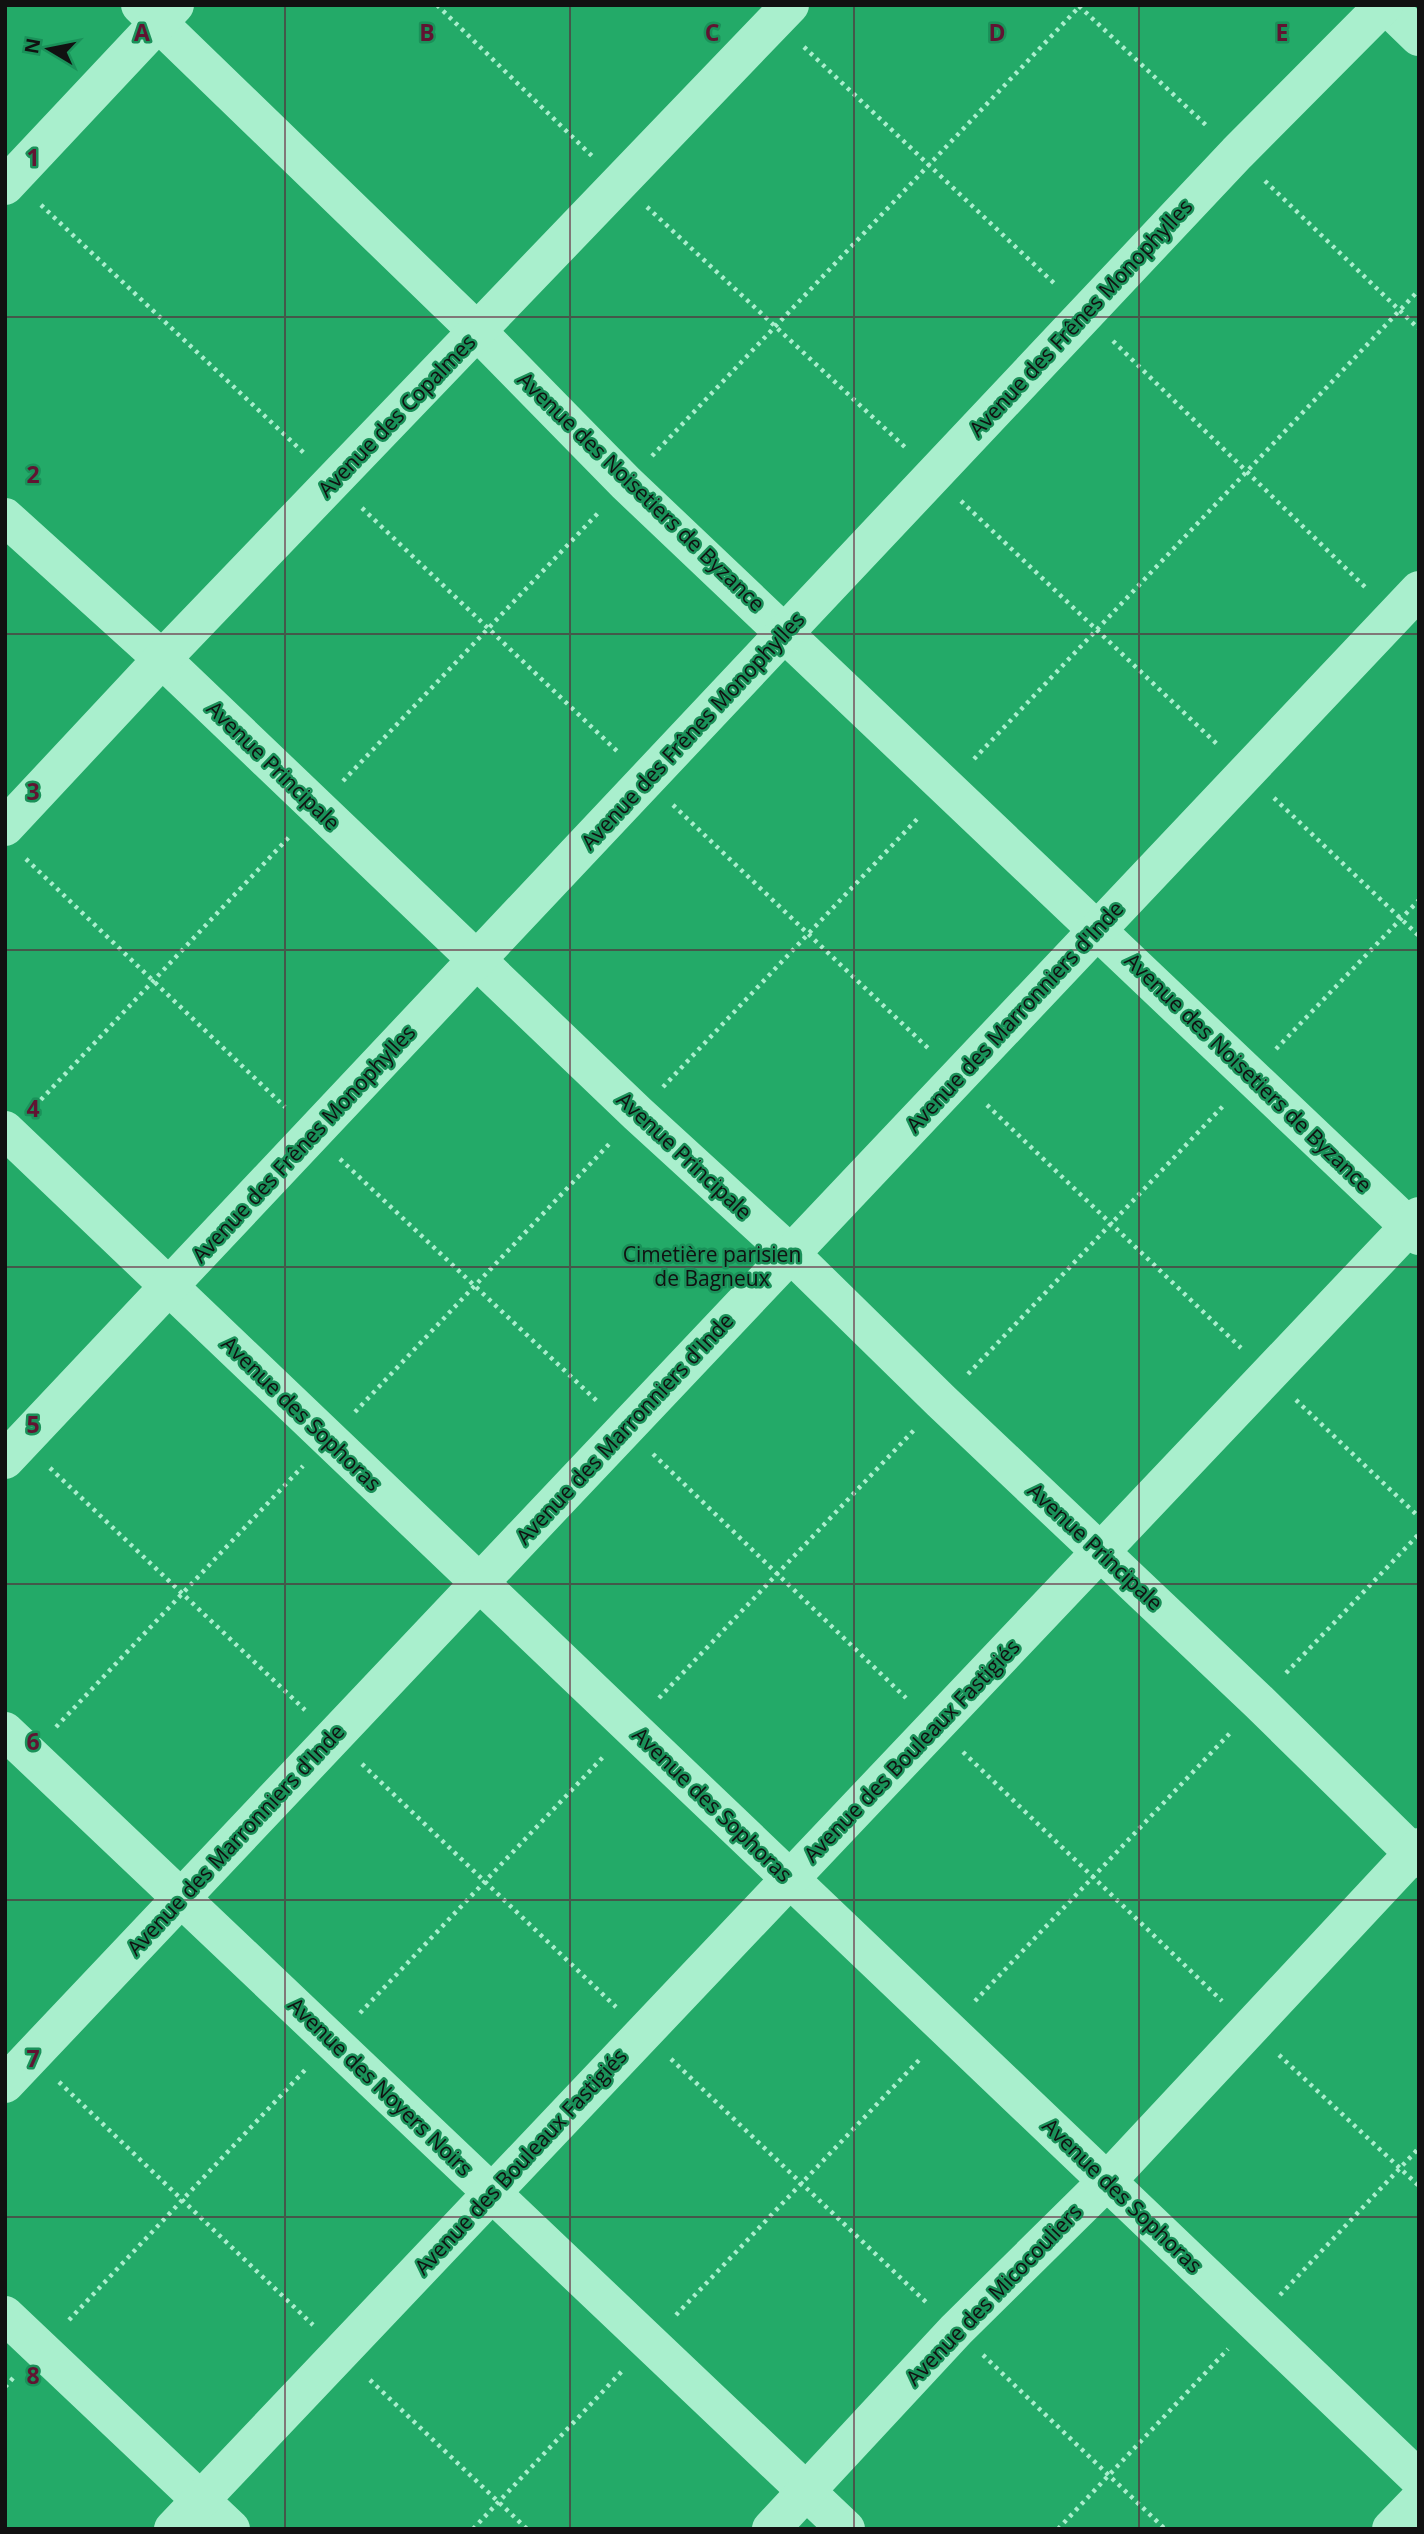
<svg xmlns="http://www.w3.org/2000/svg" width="1424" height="2534" font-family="'Open Sans',sans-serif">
<rect width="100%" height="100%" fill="#1a9159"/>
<!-- green -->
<rect fill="#23aa68" x="5" y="5" width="1414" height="2524"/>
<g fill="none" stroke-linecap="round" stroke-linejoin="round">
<!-- path -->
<g stroke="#a9efcd" stroke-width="4.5" stroke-dasharray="3.5 5" stroke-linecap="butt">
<polyline points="437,5 592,156"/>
<polyline points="1079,6 1208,127"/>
<polyline points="804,47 1057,286"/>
<polyline points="1265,181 1419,329"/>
<polyline points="41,205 305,454"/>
<polyline points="647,207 907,449"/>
<polyline points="1113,341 1367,589"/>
<polyline points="652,456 1081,5"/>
<polyline points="961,501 1219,746"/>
<polyline points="362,508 619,753"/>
<polyline points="974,759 1419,290"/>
<polyline points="343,781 600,511"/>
<polyline points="1274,798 1419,936"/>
<polyline points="673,805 930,1050"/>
<polyline points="26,859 285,1107"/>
<polyline points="1276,1049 1419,900"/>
<polyline points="663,1087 920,816"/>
<polyline points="987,1105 1241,1348"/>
<polyline points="35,1106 291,835"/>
<polyline points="340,1159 598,1402"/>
<polyline points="968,1374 1225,1104"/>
<polyline points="1296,1400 1419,1517"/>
<polyline points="355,1412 612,1141"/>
<polyline points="653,1454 906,1698"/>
<polyline points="50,1468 305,1710"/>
<polyline points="1286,1673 1419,1534"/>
<polyline points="659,1698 916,1428"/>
<polyline points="56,1727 303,1466"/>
<polyline points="963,1752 1222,2001"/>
<polyline points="362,1764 616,2007"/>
<polyline points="975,2001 1232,1731"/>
<polyline points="360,2013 605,1755"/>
<polyline points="1279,2055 1419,2186"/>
<polyline points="671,2059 928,2304"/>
<polyline points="59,2082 313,2325"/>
<polyline points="1280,2295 1419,2148"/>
<polyline points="676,2315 921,2058"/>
<polyline points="69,2320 305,2070"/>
<polyline points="983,2355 1165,2529"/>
<polyline points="370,2380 527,2529"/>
<polyline points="5,2387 14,2377"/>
<polyline points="473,2529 624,2369"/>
<polyline points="1058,2529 1228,2349"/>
</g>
<!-- minor -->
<g stroke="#a9efcd" stroke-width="38">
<polyline points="140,5 478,332 626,483 1419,1236"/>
<polyline points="1386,5 1419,37"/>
<polyline points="5,186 175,5"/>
<polyline points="5,517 162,659 638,1114 791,1254 941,1401 1259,1702 1419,1859"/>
<polyline points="5,827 162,659 790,5"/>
<polyline points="5,1130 1419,2479"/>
<polyline points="5,1460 1237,153 1384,5"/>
<polyline points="5,1731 846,2529"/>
<polyline points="5,2084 1419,590"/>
<polyline points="5,2315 231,2529"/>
<polyline points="173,2529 1419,1216"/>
<polyline points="771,2529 956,2330 1106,2182 1419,1847"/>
<polyline points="1391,2529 1419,2500"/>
</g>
</g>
<!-- grid -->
<path fill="none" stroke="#611432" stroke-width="2" stroke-opacity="0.55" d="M285,5V2529M570,5V2529M854,5V2529M1139,5V2529M5,317H1419M5,634H1419M5,950H1419M5,1267H1419M5,1584H1419M5,1900H1419M5,2217H1419"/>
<g text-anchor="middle" stroke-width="5" stroke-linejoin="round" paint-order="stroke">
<!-- street labels -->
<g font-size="21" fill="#111" stroke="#1a9159">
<text transform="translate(1081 318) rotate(-47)" y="7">Avenue des Frênes Monophylles</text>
<text transform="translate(397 416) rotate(-46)" y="7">Avenue des Copalmes</text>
<text transform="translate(641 492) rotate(44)" y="7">Avenue des Noisetiers de Byzance</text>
<text transform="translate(693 731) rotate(-47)" y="7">Avenue des Frênes Monophylles</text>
<text transform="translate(273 766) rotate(44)" y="7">Avenue Principale</text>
<text transform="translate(1015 1017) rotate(-47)" y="7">Avenue des Marronniers d'Inde</text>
<text transform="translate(1248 1073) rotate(44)" y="7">Avenue des Noisetiers de Byzance</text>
<text transform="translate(304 1144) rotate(-47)" y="7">Avenue des Frênes Monophylles</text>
<text transform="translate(684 1156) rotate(43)" y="7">Avenue Principale</text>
<text transform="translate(301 1414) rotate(44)" y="7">Avenue des Sophoras</text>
<text transform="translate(625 1429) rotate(-47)" y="7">Avenue des Marronniers d'Inde</text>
<text transform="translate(1095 1547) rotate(43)" y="7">Avenue Principale</text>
<text transform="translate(912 1751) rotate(-46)" y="7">Avenue des Bouleaux Fastigiés</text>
<text transform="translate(712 1805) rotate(44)" y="7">Avenue des Sophoras</text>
<text transform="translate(236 1840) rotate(-47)" y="7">Avenue des Marronniers d'Inde</text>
<text transform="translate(380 2087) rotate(44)" y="7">Avenue des Noyers Noirs</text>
<text transform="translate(521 2162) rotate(-47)" y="7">Avenue des Bouleaux Fastigiés</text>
<text transform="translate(1122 2196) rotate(44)" y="7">Avenue des Sophoras</text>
<text transform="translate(994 2295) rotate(-46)" y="7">Avenue des Micocouliers</text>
</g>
<!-- park labels -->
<g font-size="21" fill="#111" stroke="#1a9159">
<text x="712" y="1262">Cimetière parisien<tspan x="712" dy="24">de Bagneux</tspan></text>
</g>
</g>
<g font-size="23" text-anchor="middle" font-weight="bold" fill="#611432" stroke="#1a9159" stroke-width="5" stroke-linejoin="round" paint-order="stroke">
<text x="142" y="41">A</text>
<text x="427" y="41">B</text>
<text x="712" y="41">C</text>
<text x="997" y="41">D</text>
<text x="1282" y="41">E</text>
<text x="33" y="166">1</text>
<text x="33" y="483">2</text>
<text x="33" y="800">3</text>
<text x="33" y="1117">4</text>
<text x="33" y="1433">5</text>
<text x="33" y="1750">6</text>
<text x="33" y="2067">7</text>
<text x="33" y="2384">8</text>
</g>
<!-- border -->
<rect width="1424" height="2534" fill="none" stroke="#111111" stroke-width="14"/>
<!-- north arrow -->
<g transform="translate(49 49) rotate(280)" stroke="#1a9159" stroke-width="5" paint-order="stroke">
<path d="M0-5L12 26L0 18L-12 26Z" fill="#111111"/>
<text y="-10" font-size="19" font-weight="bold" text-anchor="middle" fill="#111111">N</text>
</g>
</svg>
